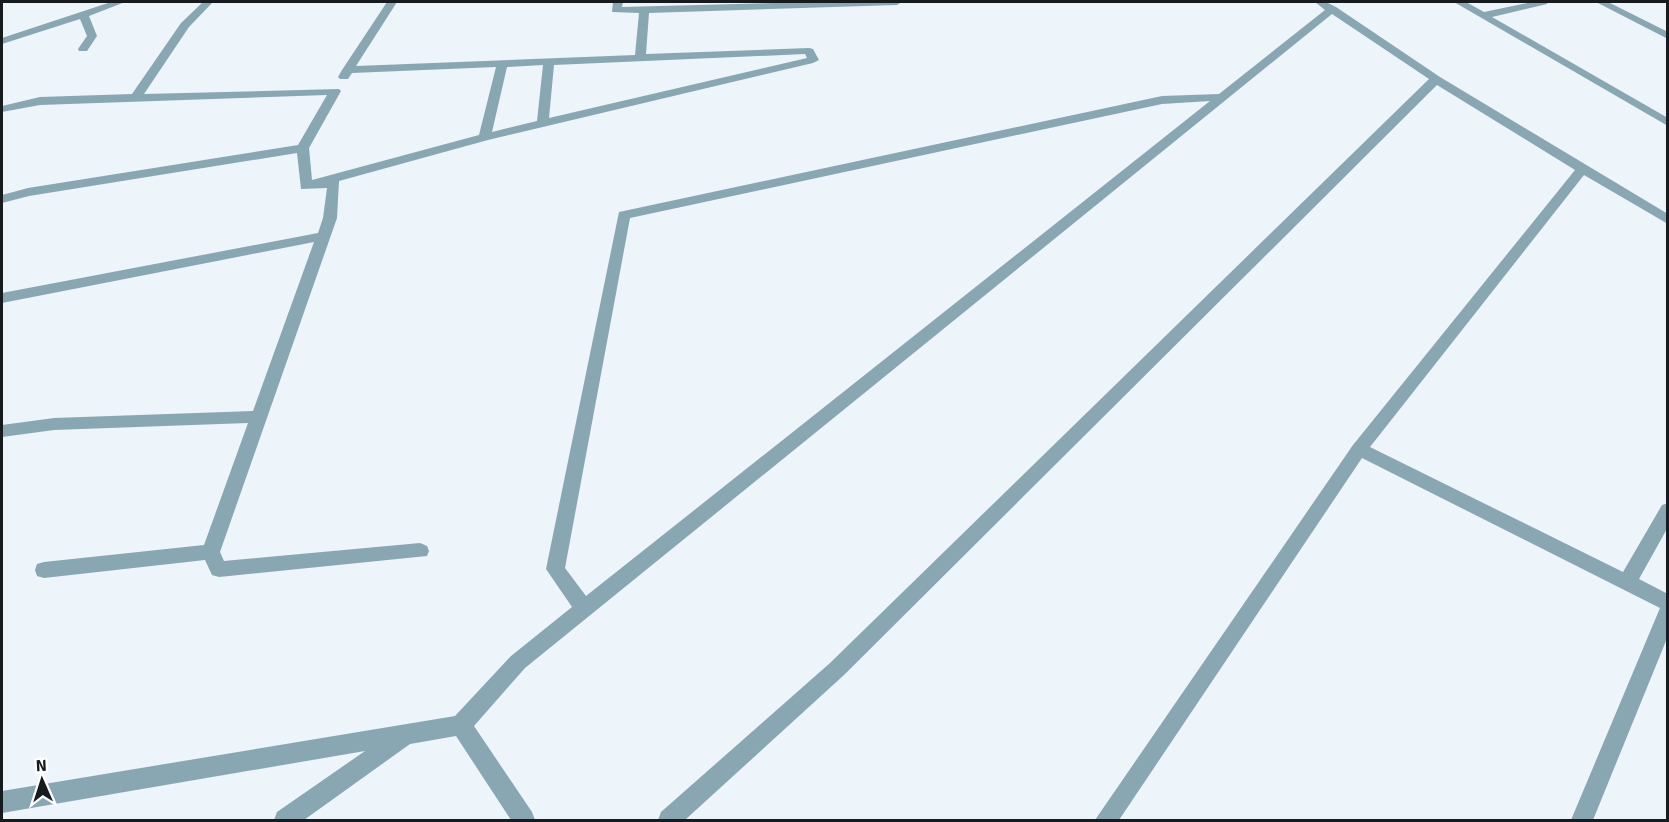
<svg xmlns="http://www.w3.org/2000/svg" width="1669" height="822" font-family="Signika,sans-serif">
<rect width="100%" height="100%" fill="#edf4fa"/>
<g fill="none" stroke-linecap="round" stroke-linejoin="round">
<!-- minor -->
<g fill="#89a7b3" fill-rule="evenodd">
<polygon points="111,2 125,2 89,16 97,36 87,51 79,51 78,49 87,36 80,19 2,44 2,38"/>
<path d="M203,2H213L189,27L144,94L339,89L341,91L309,148L312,180L479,135L496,67L352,73L348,79H340L338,77L342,70L387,2H397L356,66L635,55L639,13L612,12L613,2H623L622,7L815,2H902L897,5L649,13L646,54L809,48L813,49L819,60L813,63L488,140L339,181L337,218L220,552L224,561L420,543L427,546L429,551L427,556L219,577L212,575L205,560L44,578L37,576L35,570L37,564L44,562L204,545L248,423L54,430L2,437V425L54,418L253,411L314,242L2,303V293L318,233L323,218L327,188L301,189L297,153L29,196L2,203V195L28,188L298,145L327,95L40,105L2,112V106L40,97L132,94L181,23ZM805,54L807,58L549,118L554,65ZM543,65L537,121L492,132L507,67Z"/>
<path d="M1315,2H1326L1336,7L1440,77L1668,214V224L1584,175L1370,447L1623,572L1662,505L1668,503V527L1639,579L1668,594V636L1593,820H1571L1660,608L1362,458L1119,820H1095L1353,445L1575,170L1437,85L844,675L685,820H658L661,812L830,663L1429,79L1332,14L525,668L474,726L532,812L535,820H511L456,736L410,744L304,820H274L277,812L365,751L2,813V791L455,716L511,656L572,607L546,569L619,212L1162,96L1219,94L1325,10ZM1210,101L586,596L565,568L630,218L1162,104Z"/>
<polygon points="1454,2 1466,2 1484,12 1532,2 1548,2 1547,4 1492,17 1668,118 1668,126"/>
<polygon points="1596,2 1608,2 1668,32 1668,39"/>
</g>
</g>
<!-- border -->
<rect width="1669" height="822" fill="none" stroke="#181b1d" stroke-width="6"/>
<!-- north arrow -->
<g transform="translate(42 780) rotate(357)" stroke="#ffffff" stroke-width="4.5" paint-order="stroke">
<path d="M0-4.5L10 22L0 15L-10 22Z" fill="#181b1d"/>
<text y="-9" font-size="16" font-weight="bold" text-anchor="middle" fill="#181b1d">N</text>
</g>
</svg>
